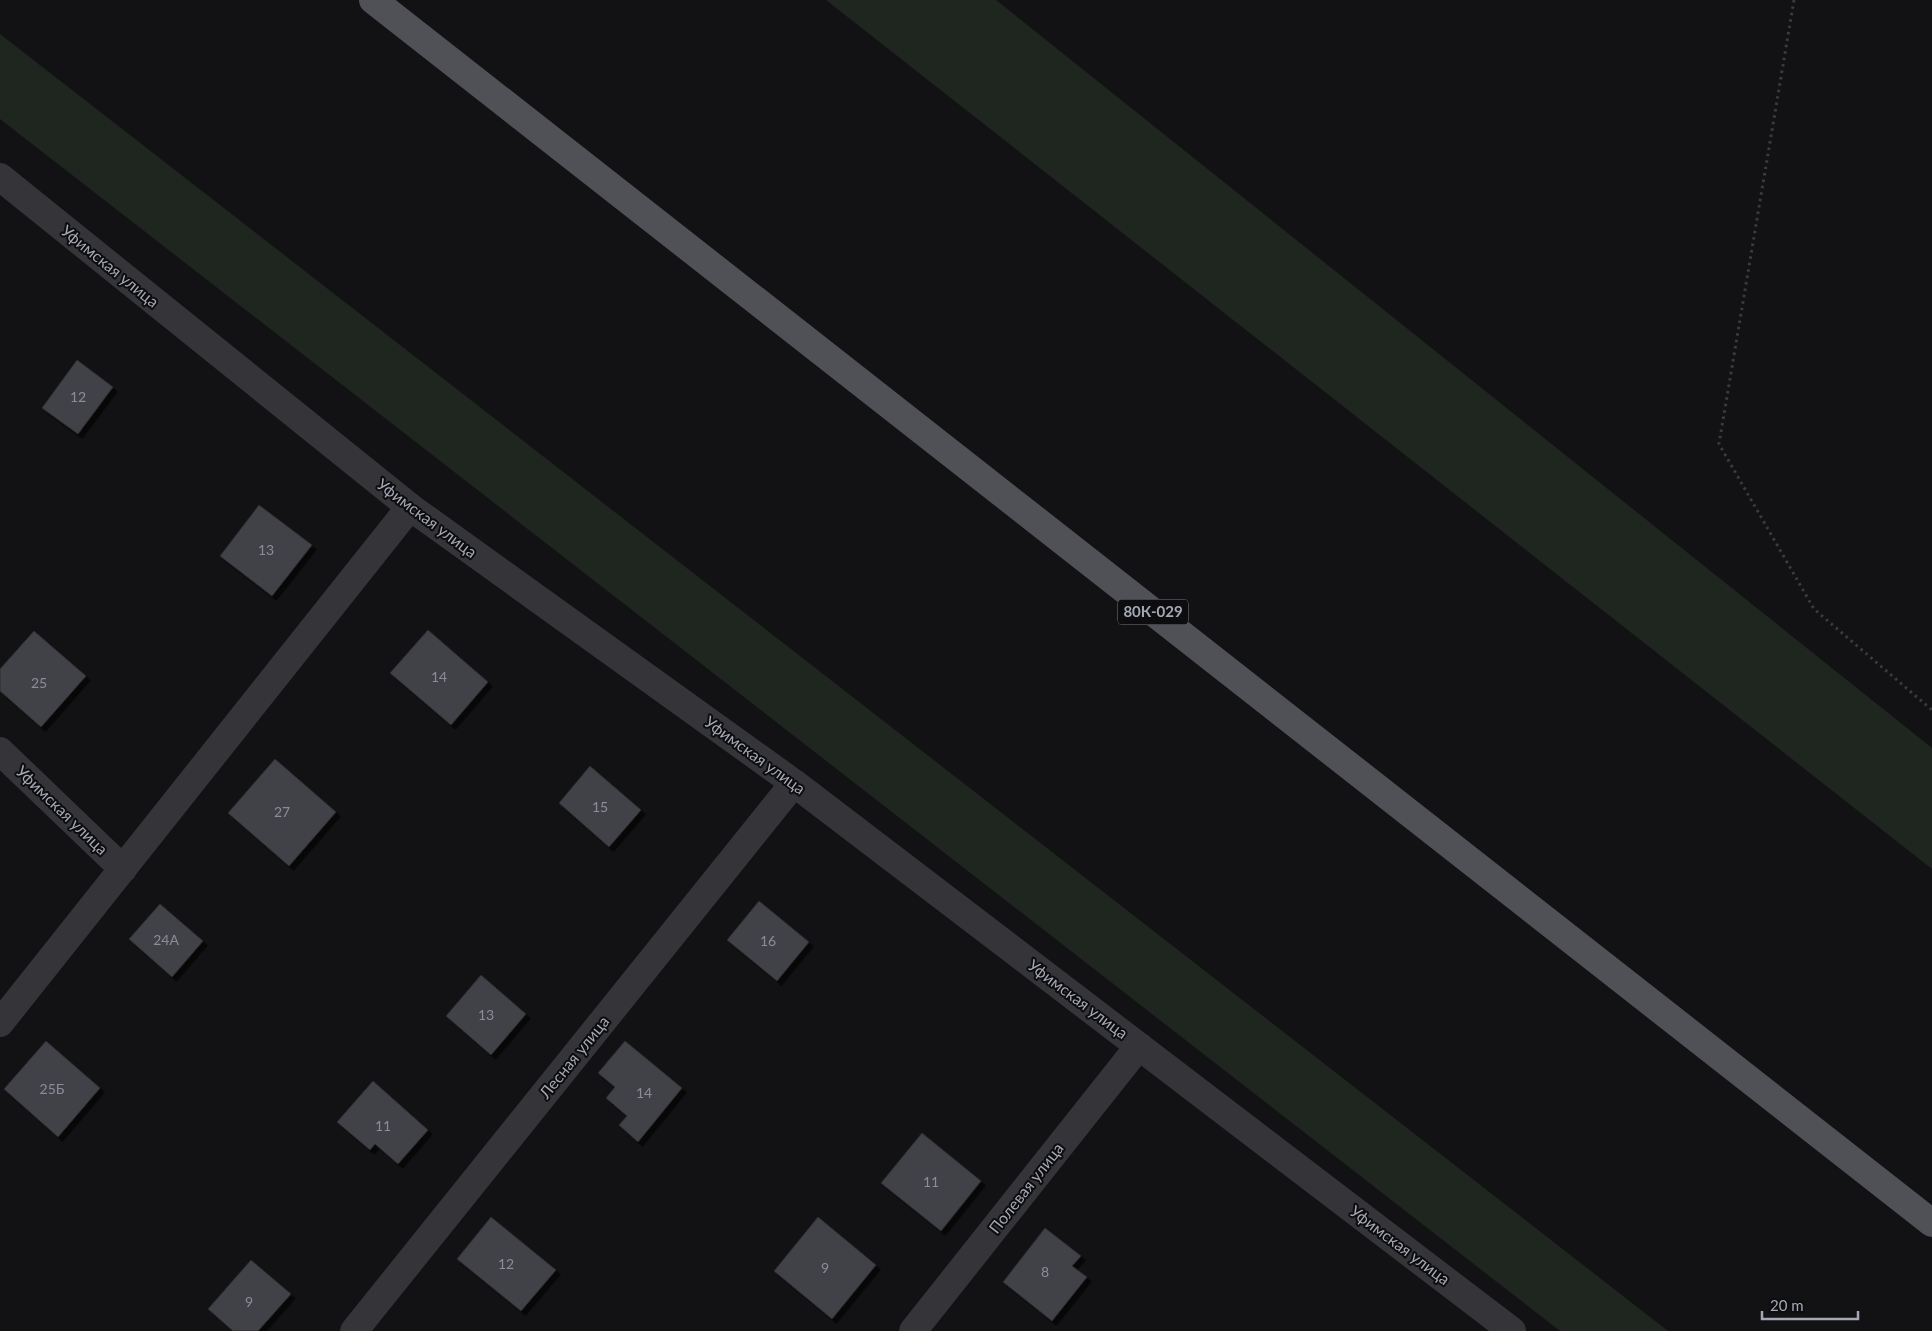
<svg xmlns="http://www.w3.org/2000/svg" width="1932" height="1331" font-family="Lato,sans-serif">
<defs>
<filter id="shadow"><feDropShadow dx="4.5" dy="4.5" stdDeviation="0" flood-color="#0009"/></filter>
</defs>
<rect width="100%" height="100%" fill="#121214"/>
<!-- green -->
<g fill="#1f2620">
<polygon points="826,0 996,0 1932,748 1932,869"/>
<polygon points="0,34 1668,1331 1560,1331 0,119"/>
</g>
<!-- building -->
<g fill="#414247" stroke="#2d2c30" filter="url(#shadow)">
<polygon points="77,360 113,387 78,434 42,408"/>
<polygon points="259,505 312,545 272,596 220,556"/>
<polygon points="428,630 488,682 451,725 390,673"/>
<polygon points="34,631 86,676 41,727 0,691 0,669"/>
<polygon points="275,759 336,812 289,866 228,813"/>
<polygon points="590,766 641,810 609,847 559,803"/>
<polygon points="759,901 809,942 777,981 727,940"/>
<polygon points="160,904 203,941 172,977 129,939"/>
<polygon points="481,975 526,1014 491,1055 446,1016"/>
<polygon points="46,1041 100,1088 58,1137 4,1089"/>
<polygon points="625,1041 682,1088 638,1142 619,1125 627,1116 606,1098 615,1087 598,1073"/>
<polygon points="373,1081 428,1130 398,1164 375,1144 370,1150 337,1122"/>
<polygon points="922,1133 981,1181 941,1231 881,1183"/>
<polygon points="491,1217 556,1270 521,1311 457,1259"/>
<polygon points="818,1217 876,1265 832,1319 774,1271"/>
<polygon points="1045,1228 1081,1256 1072,1266 1087,1277 1052,1321 1003,1282"/>
<polygon points="251,1260 291,1294 258,1331 233,1331 208,1309"/>
</g>
<g fill="none" stroke-linecap="round" stroke-linejoin="round">
<!-- path -->
<polyline stroke="#3a3b40" stroke-width="3" stroke-dasharray="2.5 4" stroke-linecap="butt" points="1794,0 1719,444 1814,609 1932,710"/>
<!-- minor -->
<g stroke="#343439" stroke-width="28">
<polyline points="0,177 410,507 794,783 1512,1331"/>
<polyline points="0,751 123,869"/>
<polyline points="0,1023 410,507"/>
<polyline points="354,1331 794,783"/>
<polyline points="913,1331 1139,1046"/>
</g>
<!-- primary -->
<polyline stroke="#505157" stroke-width="28" points="373,0 1932,1223"/>
</g>
<g text-anchor="middle" stroke-width="4" stroke-linejoin="round" paint-order="stroke">
<!-- number labels -->
<g font-size="14" fill="#8b8e99">
<text x="78" y="402">12</text>
<text x="266" y="555">13</text>
<text x="439" y="682">14</text>
<text x="39" y="688">25</text>
<text x="600" y="812">15</text>
<text x="282" y="817">27</text>
<text x="166" y="945">24А</text>
<text x="768" y="946">16</text>
<text x="486" y="1020">13</text>
<text x="52" y="1094">25Б</text>
<text x="644" y="1098">14</text>
<text x="383" y="1131">11</text>
<text x="931" y="1187">11</text>
<text x="506" y="1269">12</text>
<text x="825" y="1273">9</text>
<text x="1045" y="1277">8</text>
<text x="249" y="1307">9</text>
</g>
<!-- shield labels -->
<rect fill="#0d0d0f" stroke="#777a82" stroke-width="1" x="1118" y="599.5" width="70" height="25" rx="4"/>
<g font-size="15" font-weight="bold" fill="#a4a8b4">
<text x="1153" y="617">80К-029</text>
</g>
<!-- street labels -->
<g font-size="16" fill="#a4a8b4" stroke="#0d0d0f">
<text transform="translate(110 266) rotate(39)" y="6">Уфимская улица</text>
<text transform="translate(427 518) rotate(37)" y="6">Уфимская улица</text>
<text transform="translate(755 755) rotate(36)" y="6">Уфимская улица</text>
<text transform="translate(62 810) rotate(44)" y="6">Уфимская улица</text>
<text transform="translate(1078 999) rotate(37)" y="6">Уфимская улица</text>
<text transform="translate(574 1057) rotate(-51)" y="6">Лесная улица</text>
<text transform="translate(1026 1188) rotate(-52)" y="6">Полевая улица</text>
<text transform="translate(1400 1245) rotate(37)" y="6">Уфимская улица</text>
</g>
</g>
<!-- scale -->
<path d="M1762 1311v8h96v-8" fill="none" stroke="#a4a8b4" stroke-width="2.5"/>
<text x="1770" y="1311" font-size="15" fill="#a4a8b4" stroke="#0d0d0f" stroke-width="4" paint-order="stroke">20 m</text>
</svg>
